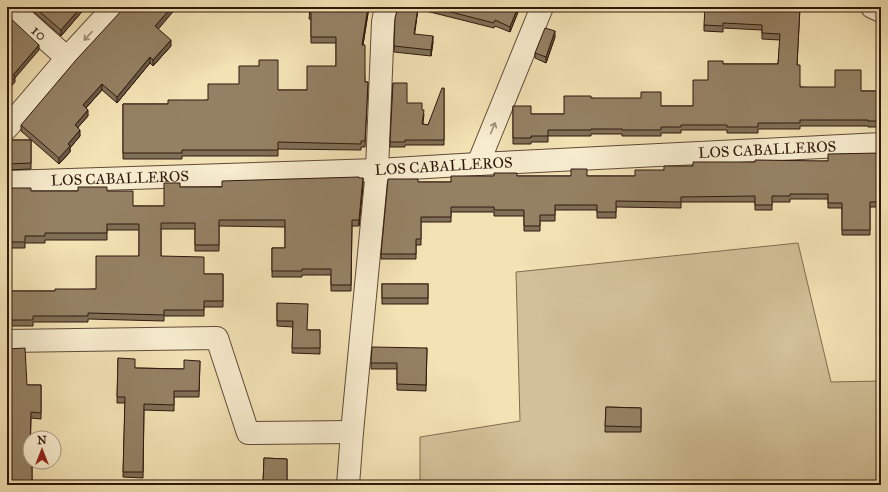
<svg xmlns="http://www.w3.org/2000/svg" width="888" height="492" font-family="'IM FELL Great Primer',serif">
<rect width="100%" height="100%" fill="#f2e2b4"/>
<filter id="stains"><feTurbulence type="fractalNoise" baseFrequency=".005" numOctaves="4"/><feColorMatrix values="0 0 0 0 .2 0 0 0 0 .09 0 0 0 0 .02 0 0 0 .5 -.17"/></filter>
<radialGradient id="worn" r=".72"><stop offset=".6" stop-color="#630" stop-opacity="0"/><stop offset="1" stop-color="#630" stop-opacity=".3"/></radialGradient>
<!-- green -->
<polygon fill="#d1c098" stroke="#806c53" points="798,243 831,382 881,381 881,485 420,485 420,437 520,421 516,272"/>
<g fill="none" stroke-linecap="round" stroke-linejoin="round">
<!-- minor casing -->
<g stroke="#604a38" stroke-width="24">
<g id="minor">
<path id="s1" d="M10,7L67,58"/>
<polyline points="872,7 881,11"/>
<polyline points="7,128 67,58 114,7"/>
<polyline points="478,164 542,7"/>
<path id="s2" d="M7,182L377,170L478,164L881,144"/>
<polyline points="7,341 217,338 248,433 352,432"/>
<polyline points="348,485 352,432 377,170 383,22 386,7"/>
</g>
</g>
<!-- minor -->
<use href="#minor" stroke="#f7ecce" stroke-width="22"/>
</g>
<!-- wall -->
<g fill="#7f6f56" stroke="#2f180e">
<polygon points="28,7 86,7 61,36"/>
<polygon points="310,7 369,7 363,45 365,82 368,82 365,147 361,147 361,150 278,149 278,156 182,156 182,159 123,159 123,104 168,104 208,100 278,90 307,90 336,66 336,43 311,43 311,19 309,19"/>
<polygon points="398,7 520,7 510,32 495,26 494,28 418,9 414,34 433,42 431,56 394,52"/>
<polygon points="800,7 797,65 800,87 861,91 881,91 881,127 868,127 868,126 800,126 800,129 758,129 758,133 727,133 727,130 681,130 681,133 661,133 661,136 622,136 622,134 591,134 591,136 548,136 548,142 531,142 531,144 513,144 513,106 531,114 564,114 591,98 661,106 693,106 708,80 723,64 778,64 780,40 762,39 762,30 723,28 723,32 704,31 704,25"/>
<polygon points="158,29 171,46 153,66 150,63 117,103 102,90 86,108 88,116 78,127 80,136 70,148 70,152 59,164 21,131 21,125"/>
<polygon points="555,37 546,63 535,58 535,53"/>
<polygon points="393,83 407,103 422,110 424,114 423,124 428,125 444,88 444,145 405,145 405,147 390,147"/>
<polygon points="7,140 31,140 31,169 7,170"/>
<polygon points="881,153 881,207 870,207 870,235 842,235 842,208 828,208 828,199 790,199 790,202 772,202 772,210 755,210 755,202 681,202 681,208 616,207 616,218 597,218 597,210 555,210 555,221 540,221 540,231 524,231 524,216 494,216 494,212 451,212 451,222 421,222 421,245 416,245 416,259 381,259 381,254 418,182 451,182 517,176 635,176 664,170 693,166 828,161"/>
<polygon points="359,178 363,184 359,226 352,226 351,291 331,291 331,275 302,275 302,277 272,277 272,248 285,248 285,227 219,226 219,251 195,251 195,229 161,229 161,256 204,274 223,274 223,307 204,307 204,316 164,316 164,321 88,319 88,322 33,322 33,326 7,326 7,291 55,291 96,289 139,256 139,230 107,230 107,240 45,240 45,243 25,243 25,248 7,248 7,188 31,191 107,191 133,206 164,206 180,187 222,187"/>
<rect x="382" y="284" width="46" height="20"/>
<polygon points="277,303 307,330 320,330 320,354 292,353 293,327 277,326"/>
<rect x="879" y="340" width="2" height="32"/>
<polygon points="427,348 426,391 397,390 397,369 371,369 371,363"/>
<polygon points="7,349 27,385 41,385 41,419 31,418 30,462 32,462 32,485 7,485"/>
<polygon points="118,358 135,368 184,369 200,361 199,397 174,397 174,411 144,410 143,478 123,477 125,403 117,403"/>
<polygon points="606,407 641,408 641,432 605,432"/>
<polygon points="264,458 287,459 287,485 263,485"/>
</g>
<!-- shaded-wall -->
<g fill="#685a46" stroke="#2f180e">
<polygon points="81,7 86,7 61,36 61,30"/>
<polygon points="172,7 177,7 155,33 155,26"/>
<polygon points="368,7 369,7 362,51 362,45"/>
<polygon points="418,7 418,9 414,39 414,34"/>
<polygon points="518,7 520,7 510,32 510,27"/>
<polygon points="555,31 555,37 546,63 546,57"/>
<polygon points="433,36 433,42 431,56 431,50"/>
<polygon points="171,40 171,46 153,66 153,60"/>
<polygon points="39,45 39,50 15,78 15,82 7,91 7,86 13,75"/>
<polygon points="150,57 150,63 117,103 117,97"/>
<polygon points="102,84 102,90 83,111 83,105"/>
<polygon points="88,110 88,116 75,131 75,125"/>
<polygon points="80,130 80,136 70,148 70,152 59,164 59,158 68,144"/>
<polygon points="363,178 363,184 359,226 359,220"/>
</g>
<!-- building -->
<g fill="#948164" stroke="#2f180e">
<polygon points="34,7 81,7 61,30"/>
<polygon points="124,7 172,7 155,26 171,40 153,60 150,57 117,97 102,84 83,105 88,110 75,125 80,130 68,144 70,146 59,158 21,125 76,60 123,9"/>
<polygon points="310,7 368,7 362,45 365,45 365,82 368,82 365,141 361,141 361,144 278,142 278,150 182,150 182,153 123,153 123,104 168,104 168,100 208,100 208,84 239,84 239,66 259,66 259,60 278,60 278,90 307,90 307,66 336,66 336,37 311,37 311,13 309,12"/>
<polygon points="398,7 418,7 414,34 433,36 431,50 394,46 395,18"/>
<polygon points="431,7 518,7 510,27 495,20 494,23"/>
<polygon points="705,7 800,7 797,65 800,65 800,87 835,87 835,70 861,70 861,91 881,91 881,121 868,121 868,120 800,120 800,123 758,123 758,127 727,127 727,125 681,125 681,127 661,127 661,130 622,130 622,129 591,129 591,130 548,130 548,136 531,136 531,138 513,138 513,106 531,106 531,114 564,114 564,96 591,96 591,98 641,98 641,92 661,92 661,106 693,106 693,80 708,80 708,61 723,61 723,64 778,64 780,34 762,33 762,25 723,23 723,26 704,25"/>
<polygon points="7,15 39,45 13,75 15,76 7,86"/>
<polygon points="545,28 555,31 546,57 535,53"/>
<polygon points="393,83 407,83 407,103 422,103 422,110 424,110 422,124 428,125 442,88 444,88 444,140 405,140 405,142 390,142"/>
<polygon points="7,140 31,140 31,163 7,164"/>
<polygon points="881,153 881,202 870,202 870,230 842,230 842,203 828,203 828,194 790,194 790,196 772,196 772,205 755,205 755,196 681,197 681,202 616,201 616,212 597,212 597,205 555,205 555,215 540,215 540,226 524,226 524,210 494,210 494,207 451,207 451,217 421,217 421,239 416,239 416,254 381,254 388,179 418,179 418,182 451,182 451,176 494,176 494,173 517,173 517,176 571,176 571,169 587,169 587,176 635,176 635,170 664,170 664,166 693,166 693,162 755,162 755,160 828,161 828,154"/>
<polygon points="359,177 359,178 363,178 359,220 352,220 351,285 331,285 331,269 302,269 302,271 272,271 272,248 285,248 285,220 219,220 219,245 195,245 195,223 161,223 161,256 204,257 204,274 223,274 223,301 204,301 204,310 164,310 164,315 88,313 88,316 33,316 33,320 7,320 7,291 55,291 55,289 96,289 96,256 139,256 139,224 107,224 107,233 45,233 45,236 25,236 25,242 7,242 7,188 31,188 31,191 78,191 78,187 107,187 107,191 133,191 133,206 164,206 164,183 180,183 180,187 222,187 222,181"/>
<rect x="382" y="284" width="46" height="14"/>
<polygon points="277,303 308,304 307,330 320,330 320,348 292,348 293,321 277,321"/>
<rect x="879" y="340" width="2" height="29"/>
<polygon points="372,347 427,348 426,385 397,384 397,363 371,363"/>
<polygon points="25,348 27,385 41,385 41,413 31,412 30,448 30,462 32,462 32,483 7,483 7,349"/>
<polygon points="118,358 135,359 135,368 184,369 184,360 200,361 199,391 174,391 174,405 144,404 143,472 123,472 125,397 117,397"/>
<polygon points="606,407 641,408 641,427 605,426"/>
<polygon points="264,458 287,459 287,483 263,483"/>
</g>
<!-- one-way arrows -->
<defs><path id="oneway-shaft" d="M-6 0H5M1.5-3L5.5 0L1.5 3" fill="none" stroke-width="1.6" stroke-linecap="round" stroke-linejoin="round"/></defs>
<g stroke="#9d8d78">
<use href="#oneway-shaft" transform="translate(88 36) rotate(133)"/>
<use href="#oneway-shaft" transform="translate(493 128) rotate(-68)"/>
</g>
<g text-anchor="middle" stroke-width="3" stroke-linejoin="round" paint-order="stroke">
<!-- street labels -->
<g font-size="15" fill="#2f180e" stroke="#f7ecce">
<text dy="5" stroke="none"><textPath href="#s1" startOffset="39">10</textPath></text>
<text dy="5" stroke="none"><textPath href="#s2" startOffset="761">LOS CABALLEROS</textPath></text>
<text dy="5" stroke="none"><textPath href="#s2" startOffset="437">LOS CABALLEROS</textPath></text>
<text dy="5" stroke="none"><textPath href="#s2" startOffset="113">LOS CABALLEROS</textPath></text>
</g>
</g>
<!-- margin -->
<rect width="888" height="492" fill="none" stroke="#f2e2b4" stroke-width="24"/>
<rect x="8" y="8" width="872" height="476" fill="none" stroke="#2f180e" stroke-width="2"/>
<rect x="12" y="12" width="864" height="468" fill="none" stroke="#2f180e"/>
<!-- north arrow -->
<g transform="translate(42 450)"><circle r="19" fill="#f7ecce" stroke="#a79781"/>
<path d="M0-3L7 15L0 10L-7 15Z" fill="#8f2418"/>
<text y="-6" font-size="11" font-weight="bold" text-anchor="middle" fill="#2f180e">N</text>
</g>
<rect width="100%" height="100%" filter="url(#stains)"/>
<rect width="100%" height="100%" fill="url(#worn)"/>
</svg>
